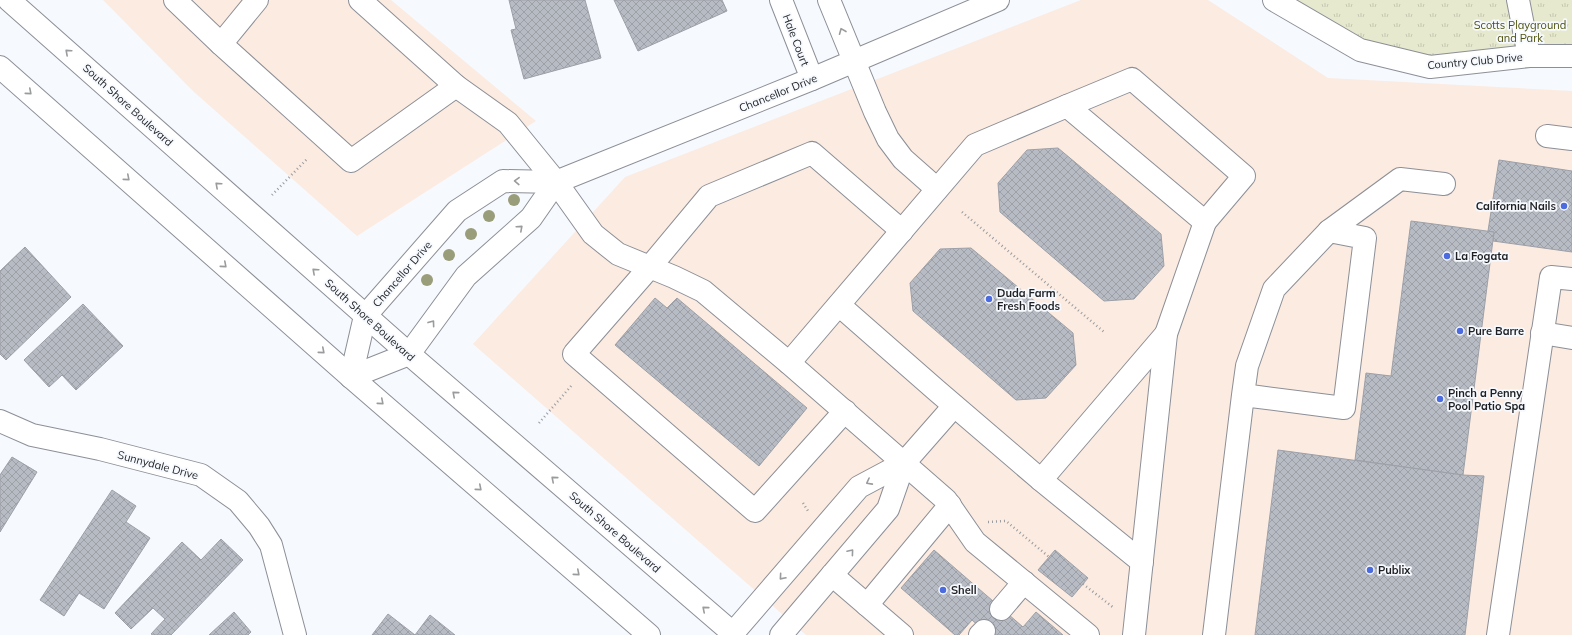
<svg xmlns="http://www.w3.org/2000/svg" width="1572" height="635" font-family="Mulish,sans-serif">
<defs>
<pattern id="park-tufts" width="24" height="20" patternUnits="userSpaceOnUse"><rect width="24" height="20" fill="#e6e9cd"/><path d="M3 7l-1-3M5 7V3M7 7l1-3M15 17l-1-3M17 17v-4M19 17l1-3" fill="none" stroke="#c5c8b0"/></pattern>
<pattern id="building-cross-hatch" width="8" height="8" patternUnits="userSpaceOnUse"><rect width="8" height="8" fill="#b7bbc3"/><path d="M0 0l8 8M0 8l8-8" fill="none" stroke="#9da0a7"/></pattern>
</defs>
<rect width="100%" height="100%" fill="#f6f9fe"/>
<!-- commercial -->
<g fill="#fcebe0">
<polygon points="103,0 391,0 536,121 357,236 193,91"/>
<polygon points="1081,0 1208,0 1328,78 1572,91 1572,635 806,635 473,344 625,177"/>
</g>
<!-- park -->
<polygon fill="url(#park-tufts)" points="1274,0 1572,0 1572,65 1379,63"/>
<!-- building -->
<g fill="url(#building-cross-hatch)" stroke="#9da0a8">
<polygon points="509,0 585,0 601,58 524,79 511,30 516,29"/>
<polygon points="614,0 722,0 727,11 638,51"/>
<polygon points="1058,148 1161,234 1164,266 1134,299 1104,301 1000,212 998,183 1027,150"/>
<polygon points="1499,160 1572,171 1572,252 1493,241 1494,232 1488,231"/>
<polygon points="1411,221 1494,232 1463,475 1355,460 1366,373 1391,376"/>
<polygon points="25,247 71,297 6,360 0,354 0,271"/>
<polygon points="971,248 1073,333 1076,365 1046,398 1016,400 913,311 910,283 940,249"/>
<polygon points="655,298 667,308 677,298 807,408 759,466 615,345"/>
<polygon points="83,304 123,346 76,390 62,375 49,387 24,360"/>
<polygon points="1278,450 1463,475 1484,476 1465,635 1255,635"/>
<polygon points="12,457 37,472 0,532 0,475"/>
<polygon points="112,490 136,506 126,522 150,538 104,609 79,593 64,616 40,600"/>
<polygon points="221,539 243,560 171,635 153,635 151,634 165,619 153,608 131,629 115,613 182,542 201,560"/>
<polygon points="934,550 1023,627 1036,612 1063,635 989,635 972,620 959,635 955,635 901,588"/>
<polygon points="1055,550 1088,578 1072,597 1038,570"/>
<polygon points="234,612 251,632 248,635 209,635"/>
<polygon points="388,614 415,635 430,615 455,635 372,635"/>
</g>
<g fill="none" stroke-linecap="round" stroke-linejoin="round">
<!-- minor casing -->
<g stroke="#8c8f97" stroke-width="24">
<g id="minor">
<polyline points="9,0 409,354 735,635"/>
<polyline points="175,0 221,44 351,161 456,86"/>
<polyline points="360,0 456,86 508,123 556,182 593,234 618,254 674,277 703,291 789,363 946,500 975,542 1088,635"/>
<polyline points="781,0 812,79"/>
<polyline points="829,0 875,112 888,139 903,159 937,189"/>
<polyline points="1274,0 1360,50 1430,67 1529,56 1572,56"/>
<polyline points="1518,0 1529,56"/>
<polyline points="221,44 257,0"/>
<polyline points="0,67 351,377 649,635"/>
<polyline points="1067,106 1132,79 1244,176 1205,222"/>
<polyline points="1547,136 1572,139"/>
<polyline points="1329,231 1400,179 1444,184"/>
<polyline points="839,305 936,390 1041,480"/>
<polyline points="1542,333 1572,338"/>
<polyline points="789,363 975,145 1067,106 1205,222 1166,334 1134,635"/>
<polyline points="351,377 365,316 457,211 503,181 556,182 812,79 998,0"/>
<polyline points="351,377 409,354 466,276 531,218 556,182"/>
<polyline points="845,411 755,511 574,354 649,268 709,196 812,153 902,231"/>
<polyline points="0,421 32,435 100,449 201,475 238,501 259,526 271,545 295,635"/>
<polyline points="1142,562 1041,480 1166,334"/>
<polyline points="832,575 902,635"/>
<polyline points="867,605 950,505"/>
<polyline points="1001,609 1024,582"/>
<polyline points="733,633 859,487 904,463 954,406"/>
<polyline points="781,635 888,509 904,463"/>
<polyline points="980,635 984,631"/>
<polyline points="1214,635 1243,395 1247,366 1274,289 1329,231 1365,238 1344,408 1243,395"/>
<polyline points="1498,635 1551,277 1572,279"/>
</g>
</g>
<!-- path -->
<g stroke="#999b9f" stroke-width="2.5" stroke-dasharray="1 3" stroke-linecap="butt">
<polyline points="272,195 308,158"/>
<polyline points="962,212 1104,332"/>
<polyline points="539,423 572,385"/>
<polyline points="803,503 808,511"/>
<polyline points="988,522 1006,521 1049,557"/>
<polyline points="1083,584 1114,608"/>
</g>
<!-- minor -->
<use href="#minor" stroke="#fff" stroke-width="22"/>
</g>
<!-- trees -->
<g fill="#9a9d79">
<circle cx="514" cy="200" r="6"/>
<circle cx="489" cy="216" r="6"/>
<circle cx="471" cy="234" r="6"/>
<circle cx="449" cy="255" r="6"/>
<circle cx="427" cy="280" r="6"/>
</g>
<!-- one-way arrows -->
<defs><path id="oneway-chevron" d="M-2-3.5L2.5 0L-2 3.5" fill="none" stroke-width="1.6" stroke-linecap="round" stroke-linejoin="round"/></defs>
<g stroke="#9a9b9c">
<use href="#oneway-chevron" transform="translate(842 31) rotate(-112)"/>
<use href="#oneway-chevron" transform="translate(68 52) rotate(-138)"/>
<use href="#oneway-chevron" transform="translate(29 92) rotate(41)"/>
<use href="#oneway-chevron" transform="translate(127 178) rotate(41)"/>
<use href="#oneway-chevron" transform="translate(517 181) rotate(-178)"/>
<use href="#oneway-chevron" transform="translate(218 185) rotate(-138)"/>
<use href="#oneway-chevron" transform="translate(520 228) rotate(-42)"/>
<use href="#oneway-chevron" transform="translate(224 265) rotate(41)"/>
<use href="#oneway-chevron" transform="translate(315 271) rotate(-138)"/>
<use href="#oneway-chevron" transform="translate(432 323) rotate(-54)"/>
<use href="#oneway-chevron" transform="translate(322 351) rotate(41)"/>
<use href="#oneway-chevron" transform="translate(455 394) rotate(-139)"/>
<use href="#oneway-chevron" transform="translate(381 402) rotate(41)"/>
<use href="#oneway-chevron" transform="translate(554 479) rotate(-139)"/>
<use href="#oneway-chevron" transform="translate(869 482) rotate(152)"/>
<use href="#oneway-chevron" transform="translate(479 488) rotate(41)"/>
<use href="#oneway-chevron" transform="translate(851 552) rotate(-50)"/>
<use href="#oneway-chevron" transform="translate(577 573) rotate(41)"/>
<use href="#oneway-chevron" transform="translate(782 577) rotate(131)"/>
<use href="#oneway-chevron" transform="translate(705 609) rotate(-139)"/>
</g>
<!-- markers -->
<g fill="#4b6bdf" stroke="#f6f9fe" stroke-width="1.5">
<circle cx="1564" cy="206" r="4"/>
<circle cx="1447" cy="256" r="4"/>
<circle cx="989" cy="299" r="4"/>
<circle cx="1460" cy="331" r="4"/>
<circle cx="1440" cy="399" r="4"/>
<circle cx="1370" cy="570" r="4"/>
<circle cx="943" cy="590" r="4"/>
</g>
<g text-anchor="middle" stroke-width="3.5" stroke-linejoin="round" paint-order="stroke">
<!-- park labels -->
<g font-size="11" fill="#4f520d" stroke="#f6f9fe">
<text x="1520" y="29">Scotts Playground<tspan x="1520" dy="13">and Park</tspan></text>
</g>
<!-- street labels -->
<g font-size="11" fill="#1f2023" stroke="#f6f9fe">
<text transform="translate(796 40) rotate(69)" y="4">Hale Court</text>
<text transform="translate(1475 61) rotate(-5)" y="4">Country Club Drive</text>
<text transform="translate(778 93) rotate(-22)" y="4">Chancellor Drive</text>
<text transform="translate(128 105) rotate(42)" y="4">South Shore Boulevard</text>
<text transform="translate(402 274) rotate(-49)" y="4">Chancellor Drive</text>
<text transform="translate(370 320) rotate(42)" y="4">South Shore Boulevard</text>
<text transform="translate(158 465) rotate(15)" y="4">Sunnydale Drive</text>
<text transform="translate(615 532) rotate(41)" y="4">South Shore Boulevard</text>
</g>
<!-- poi labels -->
<g font-size="11" font-weight="bold" fill="#1f2023" stroke="#f6f9fe" text-anchor="start">
<text x="1556" y="210" text-anchor="end">California Nails</text>
<text x="1455" y="260">La Fogata</text>
<text x="997" y="297">Duda Farm<tspan x="997" dy="13">Fresh Foods</tspan></text>
<text x="1468" y="335">Pure Barre</text>
<text x="1448" y="397">Pinch a Penny<tspan x="1448" dy="13">Pool Patio Spa</tspan></text>
<text x="1378" y="574">Publix</text>
<text x="951" y="594">Shell</text>
</g>
</g>
</svg>
